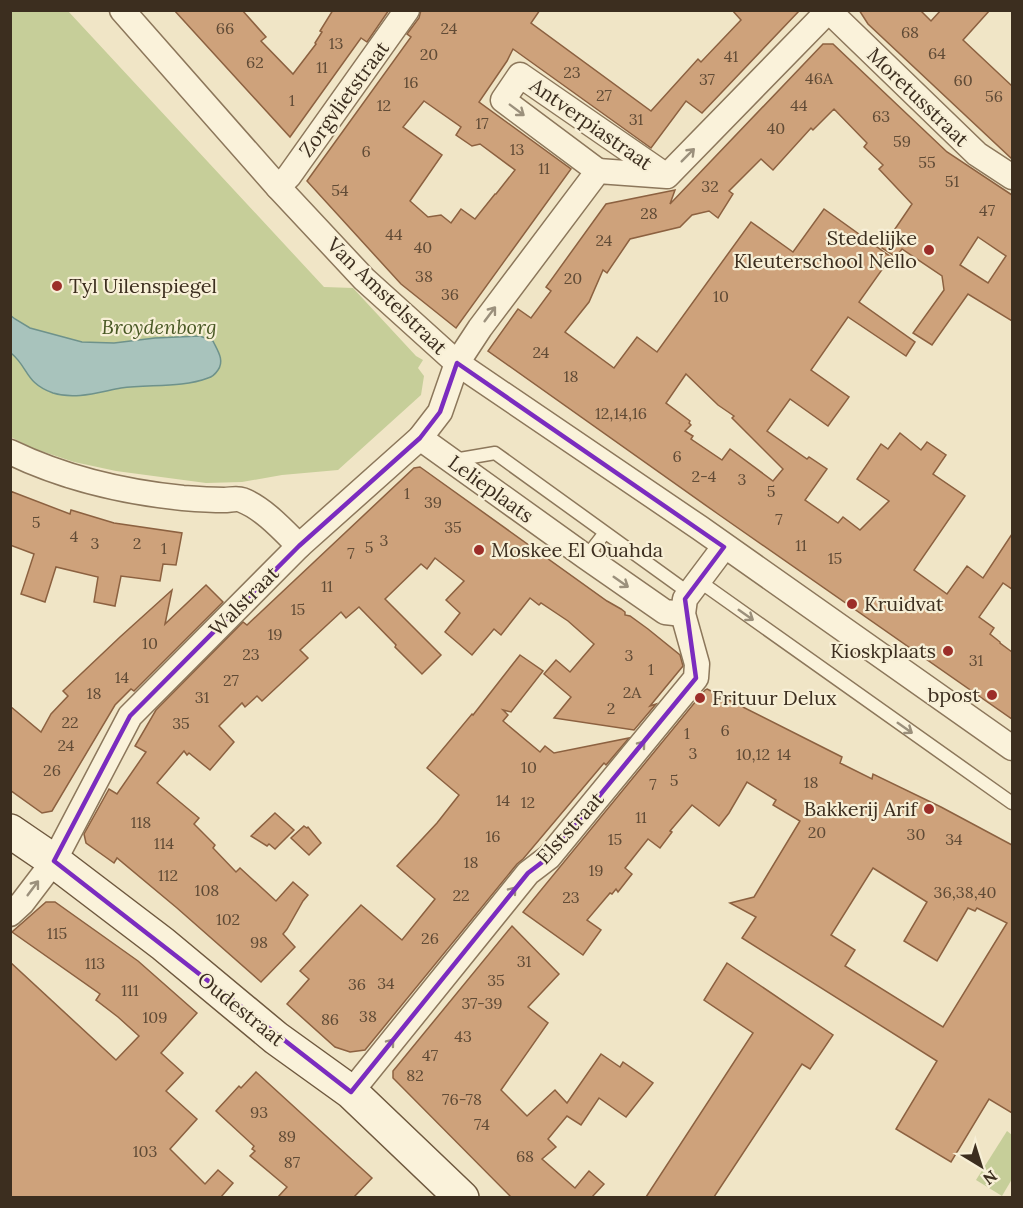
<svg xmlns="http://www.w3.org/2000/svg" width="1023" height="1208" font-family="Lora,serif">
<rect width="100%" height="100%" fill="#f0e5c6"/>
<!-- green -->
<g fill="#c6ce99">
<polygon points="10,11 68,11 324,287 353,288 416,356 423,360 418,368 424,376 421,395 338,470 282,475 242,482 206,483 116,471 74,462 32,448 11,437"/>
<polygon points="1007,1131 1012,1135 1012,1179 1002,1196 976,1180"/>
</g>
<!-- water -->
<path fill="#a8c3bc" stroke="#6e928b" stroke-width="1.5" d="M10,315L15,319L30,328L82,342L114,343L155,338L200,336L213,341C217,350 225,360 218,370C216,373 212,377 208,378C182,388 149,384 121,388C99,392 75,400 53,393C25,383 29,368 11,353Z"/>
<!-- building -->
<g fill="#cea27b" stroke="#8c6140" stroke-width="1.5" fill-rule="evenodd">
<polygon points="174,10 242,10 266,37 261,41 293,74 316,44 315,43 322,32 320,31 333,10 389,10 367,42 361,38 290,137"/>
<path d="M421,10H540L531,23L651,111L698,59L701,62L741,20L732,10H800L702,113L686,101L651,148L513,49L507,61L479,102L571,169L456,328L401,284L307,181L411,37L407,34L419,18ZM424,101L461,127L456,135L472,146L480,144L515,170L496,194H495L475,219L461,209L451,223L441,215L428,217L410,201L442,155L403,127Z"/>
<polygon points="859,10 920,10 931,21 941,10 990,10 963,40 1012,86 1012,159 868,24"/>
<path d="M823,44H833L947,152L1012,195V321L968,294L932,345L913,333L944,290L942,276L902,249L896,257L882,248L912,204L879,169L883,165L864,147L867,143L834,109L813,130L811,128L773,170L761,159L729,191L733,194L718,218L709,211L692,215L680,227L630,239L607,273L603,270L589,302L565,332L614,368L637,337L657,352L751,222L793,252L824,209L891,257L859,302L915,342L906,356L848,317L811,370L849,397L828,426L790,399L767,431L807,459L809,457L827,469L805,500L838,523L843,517L860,530L889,501L857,479L881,444L888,449L900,433L921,450L927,442L946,455L933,474L965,496L914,570L947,594L967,566L983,578L1012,534V589L1003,583L979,617L994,628L990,634L1000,642V643L1012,652V719L718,514L488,351L518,309L531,318L551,291L546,287L606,204L675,190L670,204ZM978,237L1006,256L988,283L960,265ZM686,374L718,405L734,416L732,418L783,469L773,481L730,449L722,460L691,439L693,436L685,431L691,425L689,423L690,421L666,403Z"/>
<polygon points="420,467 607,601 621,609 625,612 625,615 630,616 648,629 680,655 683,666 650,706 656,704 634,730 554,718 571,697 544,674 556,660 570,672 594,644 568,621 541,603 539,605 530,598 501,635 494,629 472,655 445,632 460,613 446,600 464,581 435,558 427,569 421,564 385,599 441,655 422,674 395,647 396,645 359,607 346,618 341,612 300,650 308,658 262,701 257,696 245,707 242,703 219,726 234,742 210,770 189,753 187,755 184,751 157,783 199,818 194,824 215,845 213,848 236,872 240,868 276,901 293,882 308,895 303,901 287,929 283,934 295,947 261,982 177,908 117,858 114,863 86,843 84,834 109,789 117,794 146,752 135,746 156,710 243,622 247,625 414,468"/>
<polygon points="10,491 70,514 71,510 114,523 182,533 176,565 163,564 160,581 121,576 115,606 94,602 98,577 56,567 45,602 21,594 34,554 10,545"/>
<polygon points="206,585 223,602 134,691 131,689 115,705 52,811 42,813 10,790 10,706 41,732 51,714 68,696 63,691 120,637 172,590 165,624"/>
<polygon points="520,655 543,671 511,712 503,710 508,715 503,721 540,752 545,746 554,753 629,738 606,765 604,763 523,859 517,864 365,1050 350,1052 335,1047 287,1004 309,979 300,971 361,905 402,940 435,899 397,866 437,823 459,795 427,768 472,714 473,715"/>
<path d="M707,689L842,757L840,763L872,779L873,774L941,807L1012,845V1113L989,1099L951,1162L896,1129L937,1061L742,938L756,917L730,903L754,897L800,821L773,805L776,800L747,782L729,813L719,826L692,805L670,831L672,832L660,848L648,839L625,868L632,874L618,892L616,889L612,894L610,893L587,920L601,930L583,955L523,912L705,690ZM873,868L927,902L904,941L937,961L968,908L975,911L977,908L1007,923L943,1027L845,966L855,950L831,935Z"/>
<polygon points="275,813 294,830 275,849 269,844 267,846 251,836"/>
<polygon points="304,826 307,828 308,827 321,843 309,855 291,838"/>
<polygon points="46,902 55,902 138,961 197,1013 161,1053 183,1073 166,1091 197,1119 170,1149 205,1184 218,1170 233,1183 221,1197 10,1197 10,962 116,1060 139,1036 118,1017 96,1000 100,994 12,932"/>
<polygon points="512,926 559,974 528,1007 548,1023 501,1090 527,1116 555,1090 567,1103 601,1054 620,1067 623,1062 653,1083 626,1117 599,1098 581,1125 567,1116 548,1139 556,1147 542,1159 575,1188 589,1171 604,1184 592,1197 511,1197 393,1078 393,1071"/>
<polygon points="727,963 833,1035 810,1069 802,1064 714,1197 646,1197 753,1033 704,1000"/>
<polygon points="256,1072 372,1178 354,1197 278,1197 287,1187 250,1156 255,1151 252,1149 254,1146 216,1111 239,1086 241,1088"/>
</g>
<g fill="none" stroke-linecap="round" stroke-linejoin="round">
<!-- lane casing -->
<g stroke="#8c775b" stroke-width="15">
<g id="lane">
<polyline points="454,460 495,453 689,593"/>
<polyline points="586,557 604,534"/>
<polyline points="699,581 1012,803"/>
</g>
</g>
<!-- street casing -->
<g stroke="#8c775b" stroke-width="27">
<g id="street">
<polyline points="122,10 278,187 364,279 457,363 700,528 1012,748"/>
<polyline points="828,10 977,154 1012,177"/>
<polyline points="598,171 503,100 520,75 665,175"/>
<polyline points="278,187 289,176 407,10"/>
<polyline points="420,438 586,557 665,612 683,614"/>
<path d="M10,452C64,478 123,492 183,498C196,499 211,500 224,500C230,500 237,498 242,500C263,508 283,530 299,546"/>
<polyline points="10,914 22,903 54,861 130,716 299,546 420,438 440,412 457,363 480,328 598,171 667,176 829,10"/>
<polyline points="351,1092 528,873 549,857 696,678 697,664 683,614 685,599 724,547"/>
</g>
</g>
<!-- secondary casing -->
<g stroke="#6e583e" stroke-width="36">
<polyline id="secondary" points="10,831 54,861 163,944 276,1038 351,1092 462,1198"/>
</g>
<!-- lane -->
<use href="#lane" stroke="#faf2da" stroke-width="12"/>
<!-- street -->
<use href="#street" stroke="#faf2da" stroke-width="24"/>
<!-- secondary -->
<use href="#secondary" stroke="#faf2da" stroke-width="33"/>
</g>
<!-- one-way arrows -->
<defs><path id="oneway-shaft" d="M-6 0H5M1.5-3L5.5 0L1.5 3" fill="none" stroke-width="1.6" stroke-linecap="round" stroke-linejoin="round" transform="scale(1.5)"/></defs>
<g stroke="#9b907c">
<use href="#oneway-shaft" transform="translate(517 110) rotate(37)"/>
<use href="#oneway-shaft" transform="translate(688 155) rotate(-45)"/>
<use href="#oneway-shaft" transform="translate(490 314) rotate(-53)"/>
<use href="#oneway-shaft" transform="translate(621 582) rotate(35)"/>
<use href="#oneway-shaft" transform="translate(746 615) rotate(35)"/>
<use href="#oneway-shaft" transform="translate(905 728) rotate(35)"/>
<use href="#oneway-shaft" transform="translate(639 748) rotate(-51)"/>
<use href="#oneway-shaft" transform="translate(33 888) rotate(-53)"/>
<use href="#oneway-shaft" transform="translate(510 894) rotate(-51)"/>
<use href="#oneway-shaft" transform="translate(388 1046) rotate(-51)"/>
</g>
<!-- marked area -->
<path fill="none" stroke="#7b2cbf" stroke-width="4.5" stroke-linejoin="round" d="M457,363L724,547L685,599L696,678L549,857L528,873L351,1092L54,861L130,716L299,546L420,438L440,412Z"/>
<!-- markers -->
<g fill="#9c2e29" stroke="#f7efd6" stroke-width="2">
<circle cx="929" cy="250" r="6"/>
<circle cx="57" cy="286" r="6"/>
<circle cx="479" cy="550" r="6"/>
<circle cx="852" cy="604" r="6"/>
<circle cx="948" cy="651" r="6"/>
<circle cx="992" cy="695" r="6"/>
<circle cx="700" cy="698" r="6"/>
<circle cx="929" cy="809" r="6"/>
</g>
<g text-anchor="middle" stroke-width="4.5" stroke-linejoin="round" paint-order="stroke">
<!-- number labels -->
<g font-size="16" fill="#604b36">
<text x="225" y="34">66</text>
<text x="449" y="34">24</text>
<text x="910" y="38">68</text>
<text x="336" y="49">13</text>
<text x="937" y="59">64</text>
<text x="429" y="60">20</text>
<text x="731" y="62">41</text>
<text x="255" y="68">62</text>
<text x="322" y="73">11</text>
<text x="572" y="78">23</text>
<text x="819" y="84">46A</text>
<text x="707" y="85">37</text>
<text x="963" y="86">60</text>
<text x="411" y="88">16</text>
<text x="604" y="101">27</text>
<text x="994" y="102">56</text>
<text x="292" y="106">1</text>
<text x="384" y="111">12</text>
<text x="799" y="111">44</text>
<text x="881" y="122">63</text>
<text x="636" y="125">31</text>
<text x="482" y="129">17</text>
<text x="776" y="134">40</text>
<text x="902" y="147">59</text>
<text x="517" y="155">13</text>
<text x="366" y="157">6</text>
<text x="927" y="168">55</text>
<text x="544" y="174">11</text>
<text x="952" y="187">51</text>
<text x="710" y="192">32</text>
<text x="340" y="196">54</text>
<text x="987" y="216">47</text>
<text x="649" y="219">28</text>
<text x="394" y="240">44</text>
<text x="604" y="246">24</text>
<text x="423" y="253">40</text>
<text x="424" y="282">38</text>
<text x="573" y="284">20</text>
<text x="450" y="300">36</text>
<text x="721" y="302">10</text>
<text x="541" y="358">24</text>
<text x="571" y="382">18</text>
<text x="621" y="419">12,14,16</text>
<text x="677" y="462">6</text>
<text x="704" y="482">2-4</text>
<text x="742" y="485">3</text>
<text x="771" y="497">5</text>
<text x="407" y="499">1</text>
<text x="433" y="508">39</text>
<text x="779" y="525">7</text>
<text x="36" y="528">5</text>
<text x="453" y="533">35</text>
<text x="74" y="542">4</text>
<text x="384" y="546">3</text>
<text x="95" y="549">3</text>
<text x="137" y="549">2</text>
<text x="801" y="551">11</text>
<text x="369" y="553">5</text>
<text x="164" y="554">1</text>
<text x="351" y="559">7</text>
<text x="835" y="564">15</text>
<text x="327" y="592">11</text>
<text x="298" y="615">15</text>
<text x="275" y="640">19</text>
<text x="150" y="649">10</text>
<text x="251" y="660">23</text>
<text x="629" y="661">3</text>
<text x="976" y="666">31</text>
<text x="651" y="675">1</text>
<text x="122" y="683">14</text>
<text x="231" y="686">27</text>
<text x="632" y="698">2A</text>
<text x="94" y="699">18</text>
<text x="202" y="703">31</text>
<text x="611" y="714">2</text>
<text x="70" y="728">22</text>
<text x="181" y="729">35</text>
<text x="725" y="736">6</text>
<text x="687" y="739">1</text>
<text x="66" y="751">24</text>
<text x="693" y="759">3</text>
<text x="753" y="760">10,12</text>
<text x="784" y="760">14</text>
<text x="529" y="773">10</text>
<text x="52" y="776">26</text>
<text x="674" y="786">5</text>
<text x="811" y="788">18</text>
<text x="653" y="790">7</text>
<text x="503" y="806">14</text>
<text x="528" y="808">12</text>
<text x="641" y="823">11</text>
<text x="141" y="828">118</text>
<text x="817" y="838">20</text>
<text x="916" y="840">30</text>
<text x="493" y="842">16</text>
<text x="615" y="845">15</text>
<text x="954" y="845">34</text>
<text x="164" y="849">114</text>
<text x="471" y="868">18</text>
<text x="596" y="876">19</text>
<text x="168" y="881">112</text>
<text x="207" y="896">108</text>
<text x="965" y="898">36,38,40</text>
<text x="461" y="901">22</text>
<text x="571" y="903">23</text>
<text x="228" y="925">102</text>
<text x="57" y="939">115</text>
<text x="430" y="944">26</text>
<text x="259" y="948">98</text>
<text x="524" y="967">31</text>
<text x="95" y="969">113</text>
<text x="496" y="986">35</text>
<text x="386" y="989">34</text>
<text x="357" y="990">36</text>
<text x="130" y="996">111</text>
<text x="482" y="1009">37-39</text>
<text x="368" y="1022">38</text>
<text x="155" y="1023">109</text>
<text x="330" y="1025">86</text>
<text x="463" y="1042">43</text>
<text x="430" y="1061">47</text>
<text x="415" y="1081">82</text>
<text x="462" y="1105">76-78</text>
<text x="259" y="1118">93</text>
<text x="482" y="1130">74</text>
<text x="287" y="1142">89</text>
<text x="145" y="1157">103</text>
<text x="525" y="1162">68</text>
<text x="292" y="1168">87</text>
</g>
<!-- street labels -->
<g font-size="20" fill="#3c2e1f" stroke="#f7efd6">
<text transform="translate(918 97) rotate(44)" y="7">Moretusstraat</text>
<text transform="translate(344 99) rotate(-54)" y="7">Zorgvlietstraat</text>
<text transform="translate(591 124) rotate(35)" y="7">Antverpiastraat</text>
<text transform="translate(387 296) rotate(44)" y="7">Van Amstelstraat</text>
<text transform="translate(491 489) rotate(36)" y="7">Lelieplaats</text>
<text transform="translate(244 601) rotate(-45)" y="7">Walstraat</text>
<text transform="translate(570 828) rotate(-48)" y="7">Elststraat</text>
<text transform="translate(241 1009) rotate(39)" y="7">Oudestraat</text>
</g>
<!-- poi labels -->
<g font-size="20" fill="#3c2e1f" stroke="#f7efd6" text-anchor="end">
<text x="917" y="245">Stedelijke<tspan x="917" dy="23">Kleuterschool Nello</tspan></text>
<text x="69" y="293" text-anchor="start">Tyl Uilenspiegel</text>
<text x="491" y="557" text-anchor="start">Moskee El Ouahda</text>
<text x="864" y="611" text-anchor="start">Kruidvat</text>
<text x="936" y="658">Kioskplaats</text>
<text x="980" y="702">bpost</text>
<text x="712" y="705" text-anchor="start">Frituur Delux</text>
<text x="917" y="816">Bakkerij Arif</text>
</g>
<!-- park labels -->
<g font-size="20" font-style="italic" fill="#495925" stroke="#f7efd6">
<text x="159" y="334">Broydenborg</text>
</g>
</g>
<!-- border -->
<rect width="1023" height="1208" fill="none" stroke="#3c2e1f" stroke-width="24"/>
<!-- north arrow -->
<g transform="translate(981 1166) rotate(142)" stroke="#f7efd6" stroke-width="4.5" paint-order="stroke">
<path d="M0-4.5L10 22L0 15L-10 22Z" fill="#3c2e1f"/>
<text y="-9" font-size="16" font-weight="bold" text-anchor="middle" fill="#3c2e1f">N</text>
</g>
</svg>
